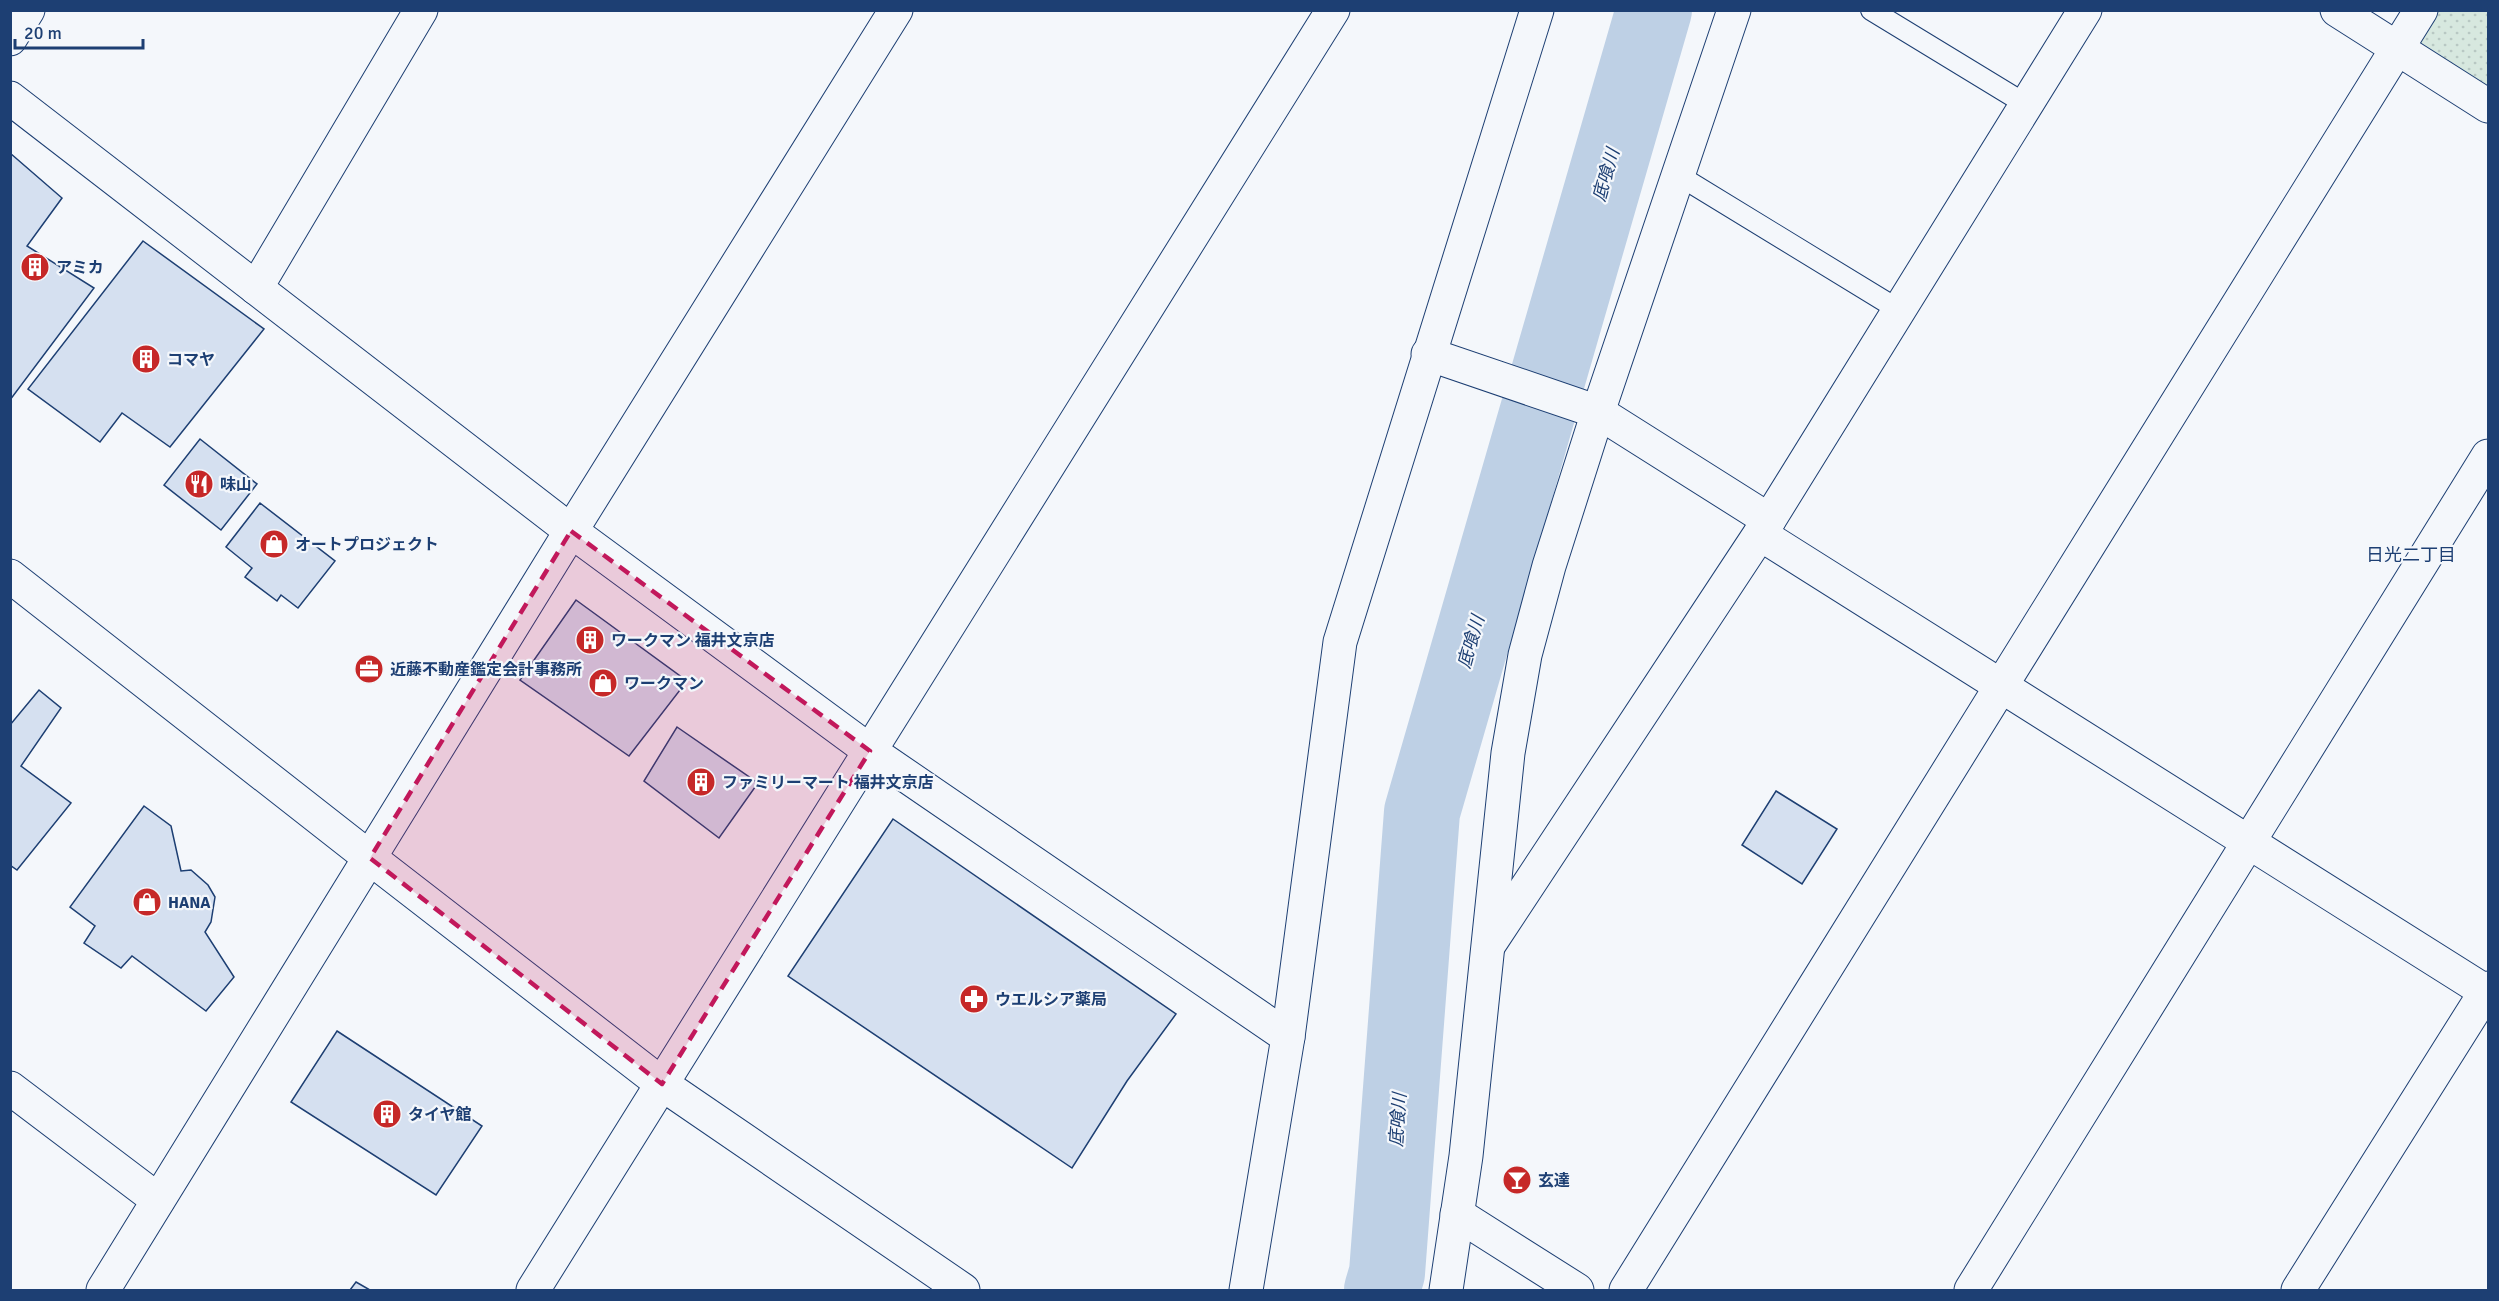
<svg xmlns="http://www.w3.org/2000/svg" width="2499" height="1301" font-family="Signika,'Noto Sans JP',sans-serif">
<defs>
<pattern id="green-dots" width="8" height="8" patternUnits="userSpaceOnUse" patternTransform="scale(1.5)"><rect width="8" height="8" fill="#d7e8df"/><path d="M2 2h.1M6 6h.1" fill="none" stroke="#b8c8c3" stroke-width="1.8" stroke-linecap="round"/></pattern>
</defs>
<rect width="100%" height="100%" fill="#f4f7fb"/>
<!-- green -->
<polygon fill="url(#green-dots)" stroke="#687fa3" stroke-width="1.5" points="2421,11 2488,11 2488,106 2397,49"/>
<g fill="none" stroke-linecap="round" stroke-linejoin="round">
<!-- river -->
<polyline stroke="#bed0e5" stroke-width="76" points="1382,1290 1387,1273 1422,812 1654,10"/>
</g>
<!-- building -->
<g fill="#d5e0f0" stroke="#1d3f73" stroke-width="1.5">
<polygon points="10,153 62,198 27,246 94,288 10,400"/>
<polygon points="143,241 264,329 170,447 122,413 100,442 28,389"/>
<polygon points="200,439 257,484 221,530 164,485"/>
<polygon points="260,503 335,561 298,608 281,595 277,601 245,577 252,568 226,547"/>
<polygon points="576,600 687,681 629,756 520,680"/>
<polygon points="39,690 61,708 21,766 71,803 17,870 10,865 10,725"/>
<polygon points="677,727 758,783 719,838 644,781"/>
<polygon points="1776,791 1837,829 1802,884 1742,845"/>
<polygon points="144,806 171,826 181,871 191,870 208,885 215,897 211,922 205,932 234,977 206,1011 132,956 121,968 84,943 95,926 70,907"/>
<polygon points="893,819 1176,1014 1127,1081 1072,1168 788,976"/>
<polygon points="337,1031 482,1126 436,1195 291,1102"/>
<polygon points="356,1282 370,1290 350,1290"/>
</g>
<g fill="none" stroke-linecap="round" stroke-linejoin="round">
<!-- lane casing -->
<g stroke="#1d3f73" stroke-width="22">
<g id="lane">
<polyline points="1871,10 2027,105"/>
<polyline points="1678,175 1899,310"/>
</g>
</g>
<!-- street casing -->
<g stroke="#1d3f73" stroke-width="35">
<g id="street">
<polyline points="2337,10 2488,106"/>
<polyline points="10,98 571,531 870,751 1288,1037"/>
<polyline points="256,288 421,10"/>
<polyline points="1428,354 1598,412 1769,520"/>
<polyline points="1760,534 2488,993"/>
<polyline points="1490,943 1769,520 2085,10"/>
<polyline points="10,1088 158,1200"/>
<polyline points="1457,1214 1577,1290"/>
<polyline points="103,1290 571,531 896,10"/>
<polyline points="533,1290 1333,10"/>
<polyline points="1246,1290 1288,1037 1340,642 1537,10"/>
<polyline points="1446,1290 1466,1156 1508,753 1525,655 1549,566 1598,412 1734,10"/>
<polyline points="1626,1290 2421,10"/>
<polyline points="1971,1290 2488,456"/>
<polyline points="2298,1290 2488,988"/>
</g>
</g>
<!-- secondary casing -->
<g stroke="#1d3f73" stroke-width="35">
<g id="secondary">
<polyline points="10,39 28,10"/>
<polyline points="10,576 370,858 662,1084 963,1290"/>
</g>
</g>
<!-- lane -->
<use href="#lane" stroke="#f4f7fb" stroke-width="20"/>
<!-- street -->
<use href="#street" stroke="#f4f7fb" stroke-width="33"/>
<!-- secondary -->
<use href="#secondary" stroke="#f4f7fb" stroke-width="33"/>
</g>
<!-- marked area -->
<path fill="#c2185b" fill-opacity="0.2" stroke="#c2185b" stroke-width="4.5" stroke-dasharray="12 8" stroke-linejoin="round" d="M571,531L870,751L662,1084L370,858Z"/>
<!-- icons -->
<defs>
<g id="building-disc" transform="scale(1.5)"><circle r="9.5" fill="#c62828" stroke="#f4f7fb"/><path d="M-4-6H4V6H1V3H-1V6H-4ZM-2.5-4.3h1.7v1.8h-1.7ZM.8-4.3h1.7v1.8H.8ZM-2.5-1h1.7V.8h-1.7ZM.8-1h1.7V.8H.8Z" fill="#fff"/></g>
<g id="restaurant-disc" transform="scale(1.5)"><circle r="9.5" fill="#c62828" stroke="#f4f7fb"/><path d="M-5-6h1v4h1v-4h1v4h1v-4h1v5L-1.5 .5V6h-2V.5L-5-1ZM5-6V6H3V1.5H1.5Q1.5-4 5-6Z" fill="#fff"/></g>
<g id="shop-disc" transform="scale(1.5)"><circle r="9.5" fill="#c62828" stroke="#f4f7fb"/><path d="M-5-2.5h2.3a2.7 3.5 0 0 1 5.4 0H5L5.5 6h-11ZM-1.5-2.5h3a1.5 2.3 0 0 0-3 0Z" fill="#fff"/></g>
<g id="office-disc" transform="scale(1.5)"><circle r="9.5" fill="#c62828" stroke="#f4f7fb"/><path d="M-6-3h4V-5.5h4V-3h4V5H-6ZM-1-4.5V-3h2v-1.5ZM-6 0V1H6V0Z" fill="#fff"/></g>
<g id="pharmacy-disc" transform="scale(1.5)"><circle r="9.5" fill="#c62828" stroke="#f4f7fb"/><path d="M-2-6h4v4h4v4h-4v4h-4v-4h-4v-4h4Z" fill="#fff"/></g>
<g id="bar-disc" transform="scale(1.5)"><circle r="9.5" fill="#c62828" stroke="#f4f7fb"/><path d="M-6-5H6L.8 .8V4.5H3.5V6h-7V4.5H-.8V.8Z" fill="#fff"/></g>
</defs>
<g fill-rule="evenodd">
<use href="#building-disc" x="35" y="267"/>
<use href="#building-disc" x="146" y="359"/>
<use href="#restaurant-disc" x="199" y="484"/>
<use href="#shop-disc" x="274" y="544"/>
<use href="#building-disc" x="590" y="640"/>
<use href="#office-disc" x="369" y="669"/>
<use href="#shop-disc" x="603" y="683"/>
<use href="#building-disc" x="701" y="782"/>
<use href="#shop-disc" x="147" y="902"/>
<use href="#pharmacy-disc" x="974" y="999"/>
<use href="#building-disc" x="387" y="1114"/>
<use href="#bar-disc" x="1517" y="1180"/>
</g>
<g text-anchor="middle" stroke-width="4.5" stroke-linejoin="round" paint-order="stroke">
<!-- poi labels -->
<g font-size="16" font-weight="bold" fill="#1d3f73" stroke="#f4f7fb" text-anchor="start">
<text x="56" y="273">アミカ</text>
<text x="167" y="365">コマヤ</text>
<text x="220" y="490">味山</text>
<text x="295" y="550">オートプロジェクト</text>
<text x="611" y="646">ワークマン 福井文京店</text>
<text x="390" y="675">近藤不動産鑑定会計事務所</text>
<text x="624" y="689">ワークマン</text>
<text x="722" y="788">ファミリーマート 福井文京店</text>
<text x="168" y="908">HANA</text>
<text x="995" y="1005">ウエルシア薬局</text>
<text x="408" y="1120">タイヤ館</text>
<text x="1538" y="1186">玄達</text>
</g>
<!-- water labels -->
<g font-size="18" font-style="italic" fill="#1d3f73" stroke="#f4f7fb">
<text transform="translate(1606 175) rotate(-74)" y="6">底喰川</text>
<text transform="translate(1471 642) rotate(-74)" y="6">底喰川</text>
<text transform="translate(1398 1120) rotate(-86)" y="6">底喰川</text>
</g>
<!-- neighbourhood labels -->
<g font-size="18" fill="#1d3f73" stroke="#f4f7fb">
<text x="2411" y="561">日光二丁目</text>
</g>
</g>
<!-- border -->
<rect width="2499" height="1301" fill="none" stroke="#1d3f73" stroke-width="24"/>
<!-- scale -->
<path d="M15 39v9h128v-9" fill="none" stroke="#1d3f73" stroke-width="3"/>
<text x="24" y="39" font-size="18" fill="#1d3f73" stroke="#f4f7fb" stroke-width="4.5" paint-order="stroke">20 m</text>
</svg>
